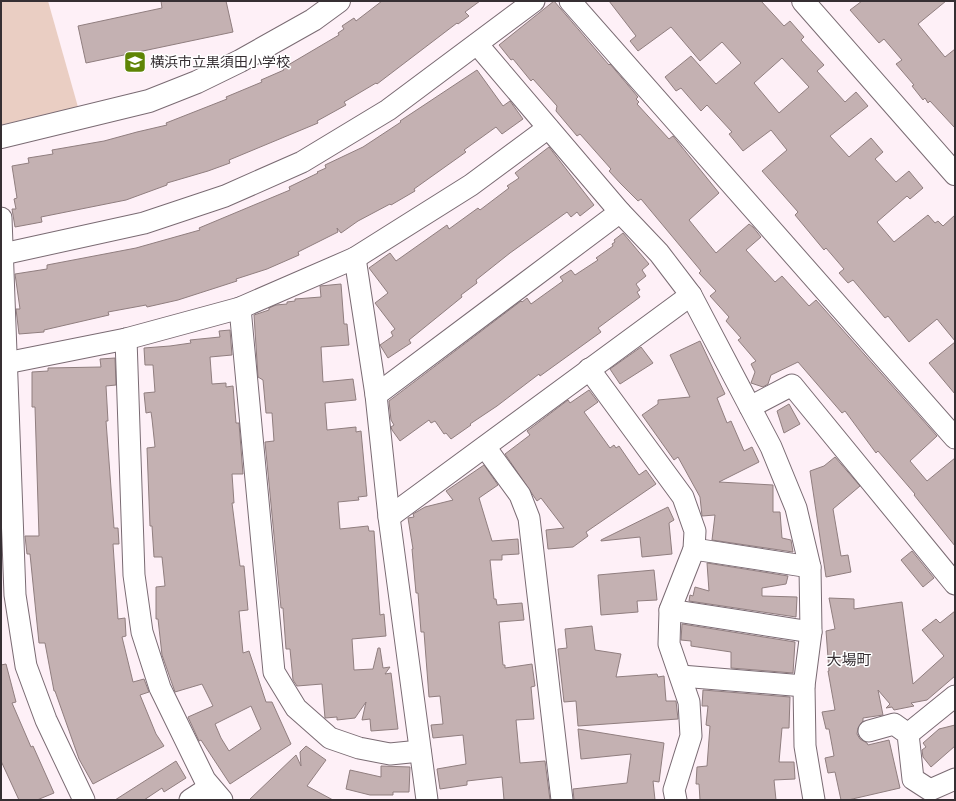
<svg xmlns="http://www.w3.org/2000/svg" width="956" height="801" font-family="'Exo 2','Noto Sans JP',sans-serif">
<rect width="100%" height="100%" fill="#fef0f7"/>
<!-- green -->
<polygon fill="#eacec3" points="1,1 48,1 78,107 1,125"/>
<!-- building -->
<g fill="#c4b1b2" stroke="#907e7f" fill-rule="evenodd">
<polygon points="161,1 226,1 233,32 86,63 78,26 162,8"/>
<polygon points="382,1 480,1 465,12 469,16 458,24 457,23 377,84 376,83 344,102 346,105 317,121 318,123 229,160 230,163 208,171 167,183 167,185 126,200 41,217 42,222 15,227 12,209 16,209 14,199 17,198 12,166 29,163 28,158 53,154 52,150 104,141 137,132 167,125 166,123 227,99 226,97 262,82 261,80 284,70 283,68 339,35 338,33 344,29 342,26 354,18 356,21"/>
<polygon points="554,1 609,65 610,64 633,91 638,97 636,99 639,102 637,104 669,139 673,136 719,193 689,220 716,253 749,224 753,227 761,237 746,250 775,282 782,276 809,306 816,300 937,436 910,461 927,481 955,458 955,546 914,495 915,494 878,451 876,453 845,411 842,413 798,362 771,375 768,384 763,387 751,383 755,372 751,364 756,361 738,340 741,338 726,321 729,317 710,296 716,291 699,273 701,271 641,199 638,201 621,184 609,171 611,169 580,134 577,136 556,111 557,106 533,79 531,81 513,59 511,60 499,45"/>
<path d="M609,1H761L784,26L790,21L804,37L801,40L824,65L817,71L845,102L856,92L868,106L830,136L849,157L871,138L883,152L875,159L896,182L909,171L923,188L910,199L907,196L877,222L894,242L928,215L935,223L938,221L943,226L955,215V341L937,319L909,342L888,316L885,318L853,280L848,283L839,273L844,269L826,248L824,250L795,215L798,212L762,171L787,150L771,130L743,151L729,134L732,132L707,105L701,111L681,88L676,91L665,77L691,56L716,84L741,63L722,42L700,61L671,27L638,51L630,41L636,36ZM782,58L809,87L779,113L754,83Z"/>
<polygon points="862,1 946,1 918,24 945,57 955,49 955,128 930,101 928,103 925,98 923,100 912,86 914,85 896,64 902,60 884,39 879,43 850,10"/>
<polygon points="477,70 503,106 510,101 523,119 502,134 496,127 464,150 466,152 414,189 415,191 391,205 390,204 358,221 341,233 337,228 338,232 298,252 299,255 267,269 236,279 237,281 178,300 147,307 146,305 108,312 109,315 44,330 44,332 19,334 16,309 20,309 15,274 47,269 47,265 136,248 200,230 199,228 290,190 289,187 318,173 317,172 326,168 325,165 363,147 401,122 400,121"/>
<polygon points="549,147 594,205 580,216 577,212 571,217 567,212 510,253 476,280 477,283 461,295 462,297 409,340 411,343 388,358 380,345 393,336 391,332 395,329 375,303 388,293 369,268 390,253 396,261 447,225 449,229 478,208 480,210 509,188 507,186 519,178 515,173"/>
<polygon points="623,233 649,264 642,270 646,276 636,284 640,290 637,292 640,297 598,328 601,332 540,376 539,374 497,406 470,424 471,425 451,439 446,433 444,434 435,421 431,423 429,420 400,441 392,430 391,427 394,425 391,420 389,401 521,301 522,302 527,298 531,304 563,281 560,277 571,270 575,275 598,260 596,258 613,246 612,244 615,242 614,240"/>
<polygon points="341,284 344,324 347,324 349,345 321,347 323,382 353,379 356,400 325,403 327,430 356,427 356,432 361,431 367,496 358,497 359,500 338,502 340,529 368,526 369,531 374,531 380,615 384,614 386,636 352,639 354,670 373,669 378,648 380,648 383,668 390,667 385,674 391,673 398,729 371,731 370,719 362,720 366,702 355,718 337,720 337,717 325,718 322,684 297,686 293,680 290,649 286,649 283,608 281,608 265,442 274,441 272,413 266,413 263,380 258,377 254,315 269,310 269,308 276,305 287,304 287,302 295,301 295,299 321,297 320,286"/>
<path d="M230,330L232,355L210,357L212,384L226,383V387L233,386L236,423H239L243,474H232L234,503H232L240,566H244L248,610L239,611L243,653L249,651L266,702H272L291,744L230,784L201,740L199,741L188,717L213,706L202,684L175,692L162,655L158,619H156V587L165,586L162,557H154L152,526H150L147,448L155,447L152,419L151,412L146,413L144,393L155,392L153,365H145L144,348L170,346L191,343L190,340L220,337L219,331ZM251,706L261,729L229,751L221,738L215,724Z"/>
<polygon points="700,341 725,394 717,398 727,423 731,421 744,451 752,447 759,462 719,482 773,485 773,512 780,512 782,538 791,540 793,552 712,540 715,515 702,516 700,497 678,457 674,460 642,415 658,404 658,400 690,397 670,355"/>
<polygon points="955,342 955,394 929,363"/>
<polygon points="641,347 653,363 620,384 610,369"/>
<polygon points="115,358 116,385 106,386 108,421 106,421 114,528 118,528 119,544 113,544 118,619 125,618 126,636 122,637 133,682 144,679 149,692 140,695 156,734 164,746 93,784 79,759 55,691 54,691 45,643 39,643 30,554 27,554 25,536 39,536 35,407 32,407 32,372 48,371 48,368 101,367 100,359"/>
<polygon points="589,390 598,402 584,412 610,448 614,445 616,448 619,446 639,475 646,470 656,484 586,532 588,536 573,547 548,549 546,530 564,528 541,498 537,501 505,454 530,435 527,431 568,400 570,403"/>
<polygon points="789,404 800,424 784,433 777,411"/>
<polygon points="835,457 860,486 833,509 841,556 848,555 851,572 826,577 810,471 824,466"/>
<polygon points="484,465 498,485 479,498 492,541 518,539 519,554 502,555 502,560 490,560 494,599 496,599 497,605 522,603 524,620 499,622 503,665 505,665 505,668 532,664 535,686 531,687 534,719 516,720 520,763 545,761 550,800 504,800 502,777 467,781 467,785 440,789 437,769 466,764 463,735 433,738 431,725 443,724 440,696 429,697 424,632 421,632 418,593 416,593 412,549 413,549 408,518 414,517 413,514 425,507 453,500 446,491"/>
<polygon points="668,507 674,520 669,523 672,554 642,557 640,537 601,541 601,540"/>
<polygon points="912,551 934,578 923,587 901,560"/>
<polygon points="707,563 788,576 786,584 762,588 762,596 797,597 796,617 689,601 690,595 693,596 695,587 709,591"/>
<polygon points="654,570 657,600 637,601 638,612 601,615 598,575"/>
<polygon points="829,598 854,599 854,609 902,602 913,684 944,656 922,630 936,619 940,623 955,611 955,676 927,700 911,703 914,706 894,710 892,707 886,708 890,704 878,690 883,715 863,718 863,721 858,728 857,734 860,739 867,743 868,745 889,740 900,788 848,800 841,800 835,772 828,773 825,758 834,756 829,729 826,729 822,712 835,710 828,671 829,671 826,631 835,629"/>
<polygon points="682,624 795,642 793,673 731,668 731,652 691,646 691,641 681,640"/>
<polygon points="592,626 595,650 621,654 616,677 657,674 658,677 664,676 666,701 676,701 678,719 578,726 576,701 564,702 558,649 567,648 565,629"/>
<polygon points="6,664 16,702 12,703 31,747 33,746 54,793 37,800 19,800 1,761 1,665"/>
<polygon points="703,690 790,697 789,728 782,728 779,762 794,762 795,779 774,780 776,800 700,800 699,784 696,784 697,767 707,766 710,726 706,725 708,706 702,706"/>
<polygon points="955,725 955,746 931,767 923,757 922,750 926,747 923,743 939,729"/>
<polygon points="578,729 664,743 659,782 653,781 655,800 574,800 573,789 627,783 631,754 581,759"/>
<polygon points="306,746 326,760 307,786 333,800 249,800 296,755 301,766 300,752"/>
<polygon points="176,761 186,778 164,792 162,788 144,800 115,800"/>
<polygon points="381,766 410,767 409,792 393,792 393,795 370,795 346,789 350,770 381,777"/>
</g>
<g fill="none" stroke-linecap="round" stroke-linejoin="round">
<!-- minor casing -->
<g stroke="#7a6b73" stroke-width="23">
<g id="minor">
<polyline points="570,1 955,438"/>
<polyline points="477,44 620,212 659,253 691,295 771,447 796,508 810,567 811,632 804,686 805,746 814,800"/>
<polyline points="1,218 15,595 26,666 46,720 84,800"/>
<polyline points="3,254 144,223 225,196 302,162 388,110 534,1"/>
<polyline points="355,258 376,395 389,517 427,800"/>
<polyline points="240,308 274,672 296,708 330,738 359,748 390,754 420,751"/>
<polyline points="126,339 134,575 142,632 160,688 205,780 222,800"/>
<polyline points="6,363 126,339 240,308 355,258 471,185 548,128"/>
<polyline points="589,369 683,497 695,531 694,549 670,610 669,644 689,702 691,736 674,790 676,800"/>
<polyline points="376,395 620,212"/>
<polyline points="750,407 792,385 955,584"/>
<polyline points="485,447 520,495 529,518 562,800"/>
<polyline points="389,517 691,295"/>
<polyline points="694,549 810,567"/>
<polyline points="670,610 811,632"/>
<polyline points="681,676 804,686"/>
<polyline points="869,731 894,724 908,734 913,779 930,790 955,779"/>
<polyline points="908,734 955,696"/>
<polyline points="190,800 210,787"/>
</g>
</g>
<!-- tertiary casing -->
<g stroke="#7a6b73" stroke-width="24">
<g id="tertiary">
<polyline points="803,1 955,174"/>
<polyline points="1,137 149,101 197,82 240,61 313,20 339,1"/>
</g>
</g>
<!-- minor -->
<use href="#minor" stroke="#fff" stroke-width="21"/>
<!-- tertiary -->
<use href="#tertiary" stroke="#fff" stroke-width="22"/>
</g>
<!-- icons -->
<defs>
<g id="school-square" transform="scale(1.15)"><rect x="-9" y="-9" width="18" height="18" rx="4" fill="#5e8405" stroke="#fff"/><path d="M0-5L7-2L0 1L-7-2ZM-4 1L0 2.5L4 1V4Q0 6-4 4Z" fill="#fff"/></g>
</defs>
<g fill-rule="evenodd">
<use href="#school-square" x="135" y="62"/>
</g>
<g text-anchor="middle" stroke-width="3" stroke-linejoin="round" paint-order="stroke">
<!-- poi labels -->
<g font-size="14" fill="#362f33" stroke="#fff" text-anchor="start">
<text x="150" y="67">横浜市立黒須田小学校</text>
</g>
<!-- neighbourhood labels -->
<g font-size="15" fill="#362f33" stroke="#fff">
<text x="849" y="665">大場町</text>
</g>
</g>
<!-- border -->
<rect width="956" height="801" fill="none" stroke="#362f33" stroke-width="4"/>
</svg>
